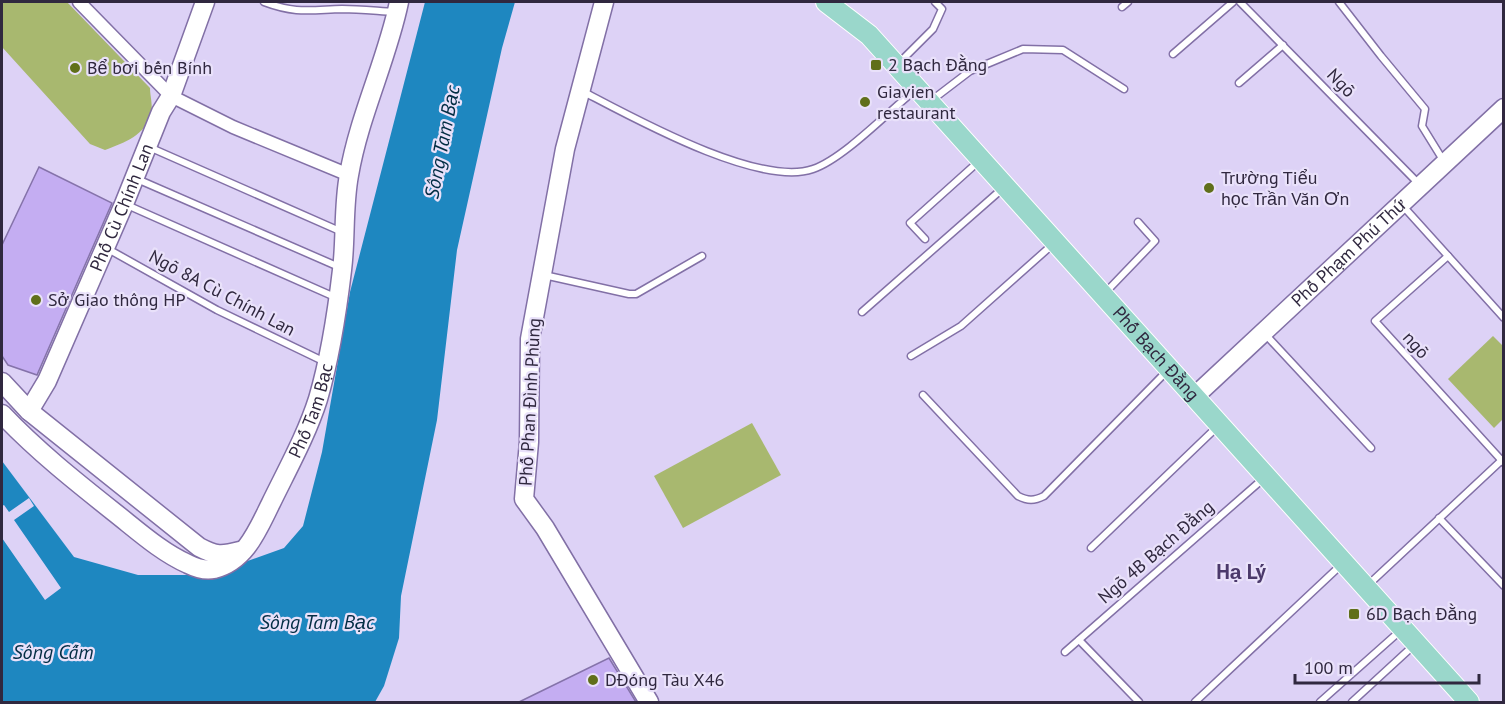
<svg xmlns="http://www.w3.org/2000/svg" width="1505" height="704" font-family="'PT Sans',sans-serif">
<rect width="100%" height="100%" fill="#ddd2f6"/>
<!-- green -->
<g fill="#a8b86f">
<path d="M2,2H67L150,88C150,96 153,105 151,113C146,135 124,143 105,150L90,144L2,47Z"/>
<polygon points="1493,336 1504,347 1503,419 1494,428 1448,379"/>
<polygon points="752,423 781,475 683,528 654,476"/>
</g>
<!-- water -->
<polygon fill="#1e87c0" points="425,2 515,2 502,48 457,250 437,420 401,596 399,638 384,686 375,702 2,702 2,461 74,557 138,575 208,575 284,548 303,526 322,452 350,292"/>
<!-- pier -->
<polygon fill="#ddd2f6" points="29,498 34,506 14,520 61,588 45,600 2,538 2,506 4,505 9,512"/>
<!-- building -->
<g fill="#c4adf2" stroke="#8573aa" stroke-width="1.5">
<polygon points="39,167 112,203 37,375 8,365 2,356 2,245"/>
<polygon points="609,658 636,702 519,702"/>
</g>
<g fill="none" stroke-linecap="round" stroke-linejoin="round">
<!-- lane casing -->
<g stroke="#8270a6" stroke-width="9">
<g id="lane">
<path d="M264,2C296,14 310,10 342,9C359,9 377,11 394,12"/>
<polyline points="1240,2 1418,183"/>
<polyline points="1339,2 1381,56 1425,109 1422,126 1443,160"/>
<polyline points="1122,7 1128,2"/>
<polyline points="1173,54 1233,2"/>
<polyline points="899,63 933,29 942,9 935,2"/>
<polyline points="1239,83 1283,45"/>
<path d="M582,91C632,117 759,188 813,169C843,159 888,112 914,91"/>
<polyline points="932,100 970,71 1023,49 1063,50 1124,89"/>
<polyline points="149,147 342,232"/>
<polyline points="137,179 339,267"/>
<polyline points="127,205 337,298"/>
<polyline points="1402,205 1504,318"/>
<polyline points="925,239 910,223 978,162"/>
<polyline points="108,249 217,310 325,362"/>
<polyline points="1448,256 1375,321 1504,463"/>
<polyline points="544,275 629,294 636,294 702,256"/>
<polyline points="1105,293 1155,241 1138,222"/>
<polyline points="862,312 1002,189"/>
<polyline points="1264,333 1371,448"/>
<polyline points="911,356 961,326 1052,245"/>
<path d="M923,395L1018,496C1028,501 1034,501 1044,496L1167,371"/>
<polyline points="1439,518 1504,586"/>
<polyline points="1091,548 1217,427"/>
<polyline points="1368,585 1503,459"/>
<polyline points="1079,640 1139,702"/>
<polyline points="1065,652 1264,478"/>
<polyline points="1195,702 1341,565"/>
<polyline points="1320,702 1400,631"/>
<polyline points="1352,702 1413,646"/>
</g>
</g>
<!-- street casing -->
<g stroke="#8270a6" stroke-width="15">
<polyline id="street" points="79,2 171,96 233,127 349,175"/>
</g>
<!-- secondary casing -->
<g stroke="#8270a6" stroke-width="21">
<g id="secondary">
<polyline points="604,2 565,149 530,339 529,442 524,499 545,528 649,702"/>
<path d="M2,382L29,411L199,547C216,556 221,556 240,551"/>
<path id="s1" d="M1194,397L1504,108"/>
<path id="s2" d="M29,411L47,381L124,204L161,112L171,96L205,2"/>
<path id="s3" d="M2,414C36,450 75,481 114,512C137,530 161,552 188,564C196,568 205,571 214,569C246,561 258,529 271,503C287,470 307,434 318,399C330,358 337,313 342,270C346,239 343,207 349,175C359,116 387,60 399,2"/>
</g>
</g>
<!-- primary casing -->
<g stroke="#fff" stroke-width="22">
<g id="primary">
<path id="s4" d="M826,2L869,35C1070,257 1269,480 1469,702"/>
</g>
</g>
<!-- lane -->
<use href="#lane" stroke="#fff" stroke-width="6"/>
<!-- street -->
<use href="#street" stroke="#fff" stroke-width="12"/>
<!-- secondary -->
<use href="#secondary" stroke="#fff" stroke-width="18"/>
<!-- primary -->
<use href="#primary" stroke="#9ad7cb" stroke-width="20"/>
</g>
<!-- markers -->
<g fill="#606f1a" stroke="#e9e1fa" stroke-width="2">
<rect x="870" y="59" width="12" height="12" rx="3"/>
<circle cx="75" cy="68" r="6"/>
<circle cx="865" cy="102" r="6"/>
<circle cx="1209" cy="188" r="6"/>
<circle cx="36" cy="300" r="6"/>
<rect x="1348" y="608" width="12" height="12" rx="3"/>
<circle cx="593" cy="680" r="6"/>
</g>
<g text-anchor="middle" stroke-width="4.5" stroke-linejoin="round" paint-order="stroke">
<!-- poi labels -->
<g font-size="18" fill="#30283f" stroke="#e9e1fa" text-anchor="start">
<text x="888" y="71">2 Bạch Đằng</text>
<text x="87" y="74">Bể bơi bến Bính</text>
<text x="877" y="98">Giavien<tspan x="877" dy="21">restaurant</tspan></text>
<text x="1221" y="184">Trường Tiểu<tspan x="1221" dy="21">học Trần Văn Ơn</tspan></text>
<text x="48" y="306">Sở Giao thông HP</text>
<text x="1366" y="620">6D Bạch Đằng</text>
<text x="605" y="686">DĐóng Tàu X46</text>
</g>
<!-- street labels -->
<g font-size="18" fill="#30283f" stroke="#e9e1fa">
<text transform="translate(1341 83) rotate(46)" y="6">Ngõ</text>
<text dy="6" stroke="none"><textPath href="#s2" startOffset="224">Phố Cù Chính Lan</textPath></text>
<text dy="6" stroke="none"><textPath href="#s1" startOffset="212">Phố Phạm Phú Thứ</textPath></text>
<text transform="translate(222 293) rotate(28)" y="6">Ngõ 8A Cù Chính Lan</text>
<text transform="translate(1416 345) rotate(48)" y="6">ngõ</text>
<text dy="6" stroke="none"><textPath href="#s4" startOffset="483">Phố Bạch Đằng</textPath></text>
<text transform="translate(530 402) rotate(-87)" y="6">Phố Phan Đình Phùng</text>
<text dy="6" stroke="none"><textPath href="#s3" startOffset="458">Phố Tam Bạc</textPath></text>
<text transform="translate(1156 552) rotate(-41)" y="6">Ngõ 4B Bạch Đằng</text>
</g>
<!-- water labels -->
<g font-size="20" font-style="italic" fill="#022d44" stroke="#e9e1fa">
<text transform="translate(442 142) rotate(-79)" y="7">Sông Tam Bạc</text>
<text x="317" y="629">Sông Tam Bạc</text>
<text x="53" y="659">Sông Cấm</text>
</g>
<!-- quarter labels -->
<g font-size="21" font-weight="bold" fill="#4b396b" stroke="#e9e1fa">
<text x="1241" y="579">Hạ Lý</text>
</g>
</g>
<!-- border -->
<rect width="1505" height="704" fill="none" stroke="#30283f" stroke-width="6"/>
<!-- scale -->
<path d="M1295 674v9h184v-9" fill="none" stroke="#30283f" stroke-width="3"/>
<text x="1304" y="674" font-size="18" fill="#30283f" stroke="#e9e1fa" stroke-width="4.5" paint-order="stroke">100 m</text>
</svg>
